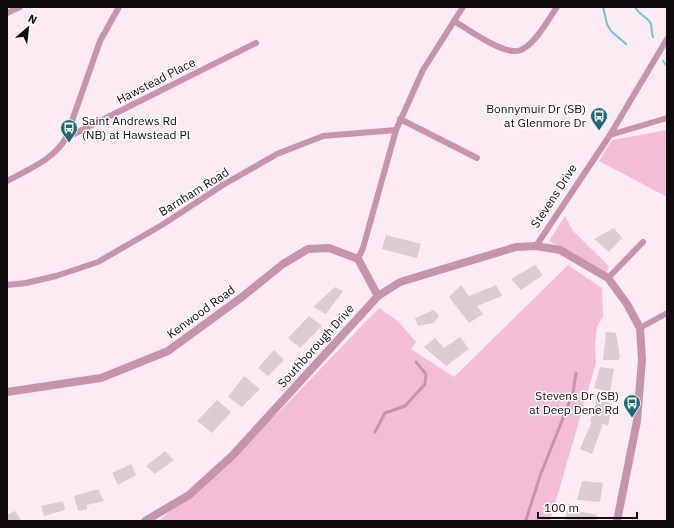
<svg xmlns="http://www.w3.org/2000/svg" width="674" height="528" font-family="'IBM Plex Sans',sans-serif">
<rect width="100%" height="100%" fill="#fdebf3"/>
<!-- green -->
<g fill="#f4bdd6">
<polygon points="667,130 667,197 599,161 612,140"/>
<polygon points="565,216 573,231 609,266 606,273 549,241"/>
<polygon points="568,265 602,288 603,317 597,326 595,345 596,363 550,521 159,521 282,409 379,308 398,321 416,342 411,349 454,377"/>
</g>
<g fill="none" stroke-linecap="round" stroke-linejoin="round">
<!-- stream -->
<g stroke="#68c6d6" stroke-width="2">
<polyline points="603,7 607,24 611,31 626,44"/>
<path d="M635,7C639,15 648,17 651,24C652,28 651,33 653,37"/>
<polyline points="663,61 667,66"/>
</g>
</g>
<!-- building -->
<g fill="#ddcbd3">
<polygon points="614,228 622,238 609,252 594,239"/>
<polygon points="386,235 421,244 417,258 382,249"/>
<polygon points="535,265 543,275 521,290 511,279"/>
<polygon points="461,285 469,296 496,285 502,296 477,306 483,314 469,323 449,297"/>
<polygon points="335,287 343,291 326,314 313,307"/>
<polygon points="434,310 439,316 434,323 418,326 415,318"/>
<polygon points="309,316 322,326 300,348 288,338"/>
<polygon points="606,332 616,333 620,357 618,360 603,360"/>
<polygon points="460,337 469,349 446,366 424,347 435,338 444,348"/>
<polygon points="274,350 284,360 268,376 258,368"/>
<polygon points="600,367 614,369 610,392 594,388"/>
<polygon points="244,376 260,389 242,407 228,397"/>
<polygon points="597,399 612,404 608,426 603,424 592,454 580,449 592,421 590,421"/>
<polygon points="217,400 231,412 212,433 197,421"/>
<polygon points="165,451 174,460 155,474 146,466"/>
<polygon points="131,464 136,475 118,485 112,473"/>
<polygon points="582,481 603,483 600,502 577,500"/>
<polygon points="98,489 104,501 87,505 87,509 78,511 74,496"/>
<polygon points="63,501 65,510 44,516 41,506"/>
<polygon points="568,509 597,515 596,521 564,521"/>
<polygon points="15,511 22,521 7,521 7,515"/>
</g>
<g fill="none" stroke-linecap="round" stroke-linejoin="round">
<!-- service -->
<g stroke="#c693ab" stroke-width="3">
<polyline points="375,432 385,413 405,406 425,384 426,374 416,362"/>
<polyline points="526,520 540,476 573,393 576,373"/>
</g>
<!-- minor -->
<g stroke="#c693ab" stroke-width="6">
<polyline points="7,13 20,7"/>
<path d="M454,21C468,29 505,57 521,50C536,43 548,20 557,7"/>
<polyline points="400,119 477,158"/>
<polyline points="396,130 423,70 463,7"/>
<polyline points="610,135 667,118"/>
<polyline points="66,138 256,43"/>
<path d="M7,181C29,169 53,160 66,138L100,41L119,7"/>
<polyline points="536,246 610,135 667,39"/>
<polyline points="608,278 643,242"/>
<polyline points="7,285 26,283 56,276 98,262 162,225 223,185 277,154 323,136 396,130 363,248 358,259"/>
<polyline points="640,328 667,313"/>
</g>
<!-- tertiary -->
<g stroke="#c693ab" stroke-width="8">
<polyline points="7,392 101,378 168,351 242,297 283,264 308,249 329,248 358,259 378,296"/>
<polyline points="145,521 189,495 233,455 378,296 400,282 516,247 536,246 560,250 608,278 627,304 640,328 642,360 637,421 617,521"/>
</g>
</g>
<!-- icons -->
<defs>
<g id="bus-pin" transform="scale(0.9)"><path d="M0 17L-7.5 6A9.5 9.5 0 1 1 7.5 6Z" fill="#1e6873" stroke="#fff"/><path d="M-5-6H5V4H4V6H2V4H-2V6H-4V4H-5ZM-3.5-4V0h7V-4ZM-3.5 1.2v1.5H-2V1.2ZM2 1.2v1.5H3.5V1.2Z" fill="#fff"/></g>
</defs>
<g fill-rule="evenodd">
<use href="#bus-pin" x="599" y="116"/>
<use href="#bus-pin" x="69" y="128"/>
<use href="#bus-pin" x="632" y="403"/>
</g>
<g text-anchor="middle" stroke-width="3" stroke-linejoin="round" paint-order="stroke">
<!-- street labels -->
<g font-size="12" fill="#100b0d" stroke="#fff">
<text transform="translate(156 81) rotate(-27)" y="4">Hawstead Place</text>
<text transform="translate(194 192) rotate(-32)" y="4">Barnham Road</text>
<text transform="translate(554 196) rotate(-57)" y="4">Stevens Drive</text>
<text transform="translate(201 312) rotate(-36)" y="4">Kenwood Road</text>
<text transform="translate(316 346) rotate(-48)" y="4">Southborough Drive</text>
</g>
<!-- poi labels -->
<g font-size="12" fill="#100b0d" stroke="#fff" text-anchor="end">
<text x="586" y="113">Bonnymuir Dr (SB)<tspan x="586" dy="14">at Glenmore Dr</tspan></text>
<text x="82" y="125" text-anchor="start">Saint Andrews Rd<tspan x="82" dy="14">(NB) at Hawstead Pl</tspan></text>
<text x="619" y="400">Stevens Dr (SB)<tspan x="619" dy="14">at Deep Dene Rd</tspan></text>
</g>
</g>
<!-- border -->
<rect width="674" height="528" fill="none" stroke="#100b0d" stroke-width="16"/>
<!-- north arrow -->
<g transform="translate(28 28) rotate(28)" stroke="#ffffff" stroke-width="3" paint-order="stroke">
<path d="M0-3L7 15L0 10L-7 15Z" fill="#100b0d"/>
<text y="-6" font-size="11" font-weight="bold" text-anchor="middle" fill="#100b0d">N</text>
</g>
<!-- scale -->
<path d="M538 512v6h99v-6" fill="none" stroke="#100b0d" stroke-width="2"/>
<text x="544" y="512" font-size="12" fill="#100b0d" stroke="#ffffff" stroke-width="3" paint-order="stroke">100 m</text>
</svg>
